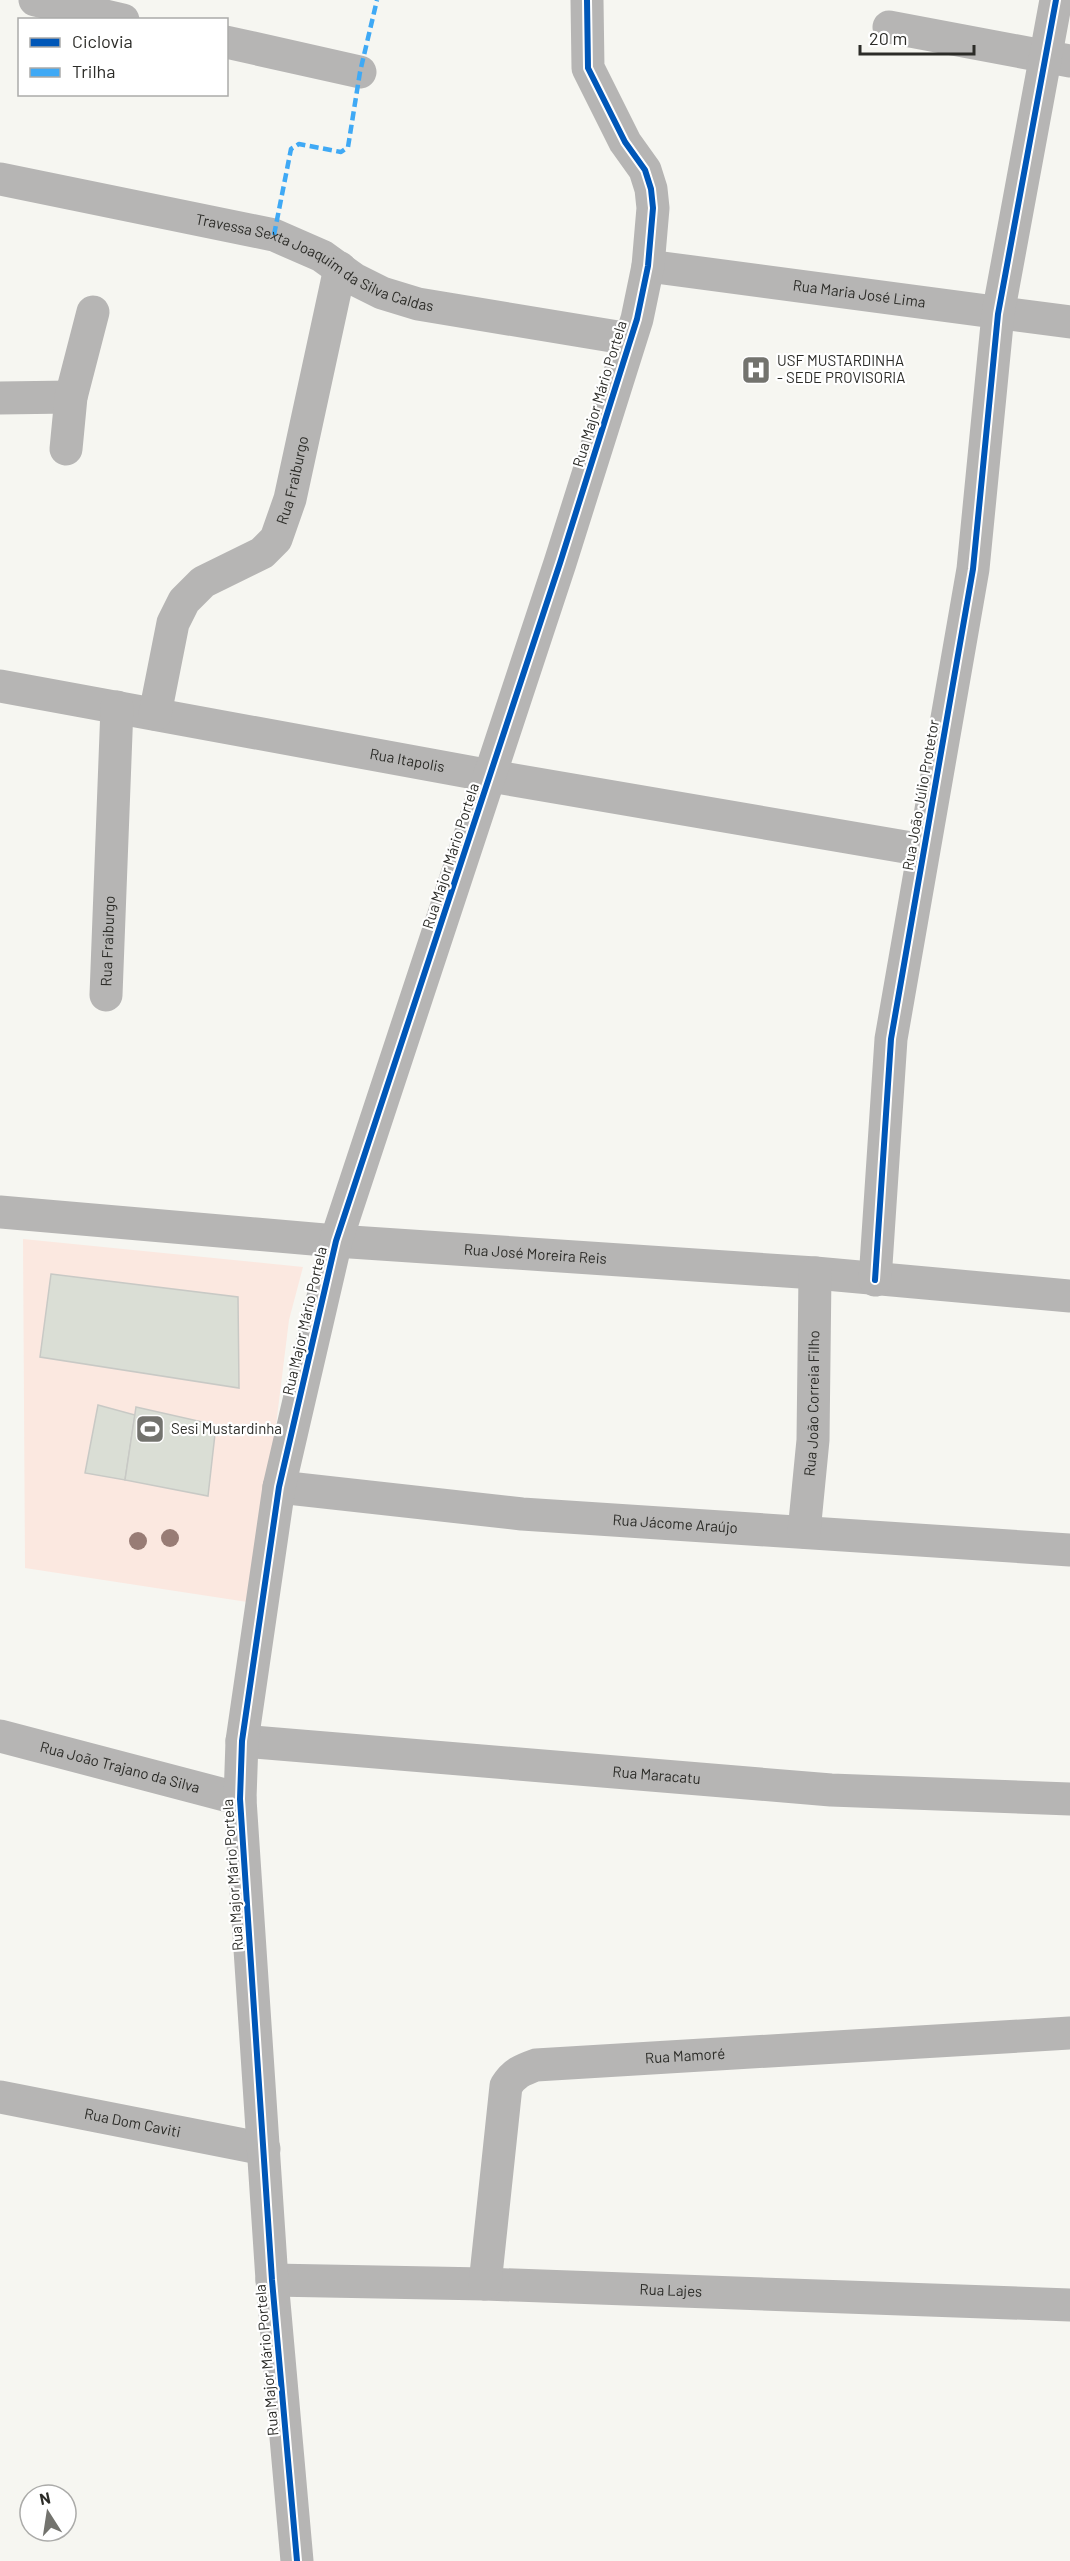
<svg xmlns="http://www.w3.org/2000/svg" width="1070" height="2561" font-family="Barlow,sans-serif">
<rect width="100%" height="100%" fill="#f6f6f1"/>
<!-- green -->
<polygon fill="#fbe8e0" points="23,1239 303,1267 289,1320 254,1603 25,1568"/>
<!-- building -->
<g fill="#daded5" stroke="#c8c9c5" stroke-width="1.5">
<polygon points="51,1274 238,1297 239,1388 40,1357"/>
<polygon points="98,1405 135,1415 125,1480 85,1473"/>
<polygon points="136,1407 216,1425 208,1496 125,1480"/>
</g>
<g fill="none" stroke-linecap="round" stroke-linejoin="round">
<!-- street -->
<g stroke="#b6b5b4" stroke-width="33">
<polyline points="35,0 123,20"/>
<polyline points="889,27 1070,61"/>
<polyline points="226,42 360,72"/>
<path id="s1" d="M0,179L274,235L322,256L354,279L382,293L418,304L630,339"/>
<path id="s2" d="M648,266L1070,322"/>
<polyline points="0,398 71,397"/>
<polyline points="66,449 71,397 93,312"/>
<path id="s3" d="M0,686L491,776L923,850"/>
<path id="s4" d="M155,714L173,623L184,601L203,582L262,553L276,539L290,499L340,268"/>
<path id="s5" d="M106,995L117,707"/>
<path id="s6" d="M0,1212L336,1241L815,1273L1070,1296"/>
<polyline points="875,1280 891,1039 973,569 998,314 1056,0"/>
<path id="s7" d="M279,1487L522,1514L1070,1550"/>
<path id="s8" d="M804,1532L813,1440L815,1273"/>
<path id="s9" d="M0,1736L240,1799"/>
<path id="s10" d="M242,1741L831,1790L1070,1799"/>
<path id="s11" d="M0,2097L264,2149"/>
<path id="s12" d="M272,2280L485,2284L1070,2305"/>
<path id="s13" d="M485,2284L506,2086C514,2073 522,2070 536,2065L1070,2033"/>
<polyline points="297,2561 272,2280 240,1799 242,1741 279,1487 336,1241 560,563 637,319 648,266 653,208 651,189 645,170 625,142 588,68 587,0"/>
</g>
<!-- quiet -->
<polyline stroke="#3fa9f5" stroke-width="4.5" stroke-dasharray="9 4.5" stroke-linecap="butt" points="274,235 291,149 299,144 341,152 348,147 360,72 377,0"/>
<!-- cycleway casing -->
<g stroke="#fff" stroke-width="10">
<g id="cycleway">
<polyline points="875,1280 891,1039 973,569 998,314 1056,0"/>
<polyline points="297,2561 272,2280 240,1799 242,1741 279,1487 336,1241 560,563 637,319 648,266 653,208 651,189 645,170 625,142 588,68 587,0"/>
</g>
</g>
<!-- cycleway -->
<use href="#cycleway" stroke="#0057b8" stroke-width="6"/>
</g>
<!-- trees -->
<g fill="#987c75">
<circle cx="170" cy="1538" r="9"/>
<circle cx="138" cy="1541" r="9"/>
</g>
<!-- icons -->
<defs>
<g id="hospital-square" transform="scale(1.5)"><rect x="-9" y="-9" width="18" height="18" rx="4" fill="#73736e" stroke="#fff"/><path d="M-5-5h3v3.5h4V-5h3V5h-3V1.5h-4V5h-3Z" fill="#fff"/></g>
<g id="stadium-square" transform="scale(1.5)"><rect x="-9" y="-9" width="18" height="18" rx="4" fill="#73736e" stroke="#fff"/><path d="M0-5a6.5 5 0 1 0 0 10a6.5 5 0 1 0 0-10ZM-3.5-1.8h7v3.6h-7Z" fill="#fff"/></g>
</defs>
<g fill-rule="evenodd">
<use href="#hospital-square" x="756" y="370"/>
<use href="#stadium-square" x="150" y="1429"/>
</g>
<g text-anchor="middle" stroke-width="4.5" stroke-linejoin="round" paint-order="stroke">
<!-- street labels -->
<g font-size="15" fill="#2c2c28" stroke="#fff">
<text dy="5" stroke="none"><textPath href="#s1" startOffset="328">Travessa Sexta Joaquim da Silva Caldas</textPath></text>
<text dy="5" stroke="none"><textPath href="#s2" startOffset="213">Rua Maria José Lima</textPath></text>
<text transform="translate(600 394) rotate(-73)" y="5">Rua Major Mário Portela</text>
<text dy="5" stroke="none"><textPath href="#s4" startOffset="291">Rua Fraiburgo</textPath></text>
<text dy="5" stroke="none"><textPath href="#s3" startOffset="414">Rua Itapolis</textPath></text>
<text transform="translate(921 795) rotate(-80)" y="5">Rua João Júlio Protetor</text>
<text transform="translate(451 856) rotate(-72)" y="5">Rua Major Mário Portela</text>
<text dy="5" stroke="none"><textPath href="#s5" startOffset="54">Rua Fraiburgo</textPath></text>
<text dy="5" stroke="none"><textPath href="#s6" startOffset="537">Rua José Moreira Reis</textPath></text>
<text transform="translate(305 1321) rotate(-77)" y="5">Rua Major Mário Portela</text>
<text dy="5" stroke="none"><textPath href="#s8" startOffset="129">Rua João Correia Filho</textPath></text>
<text dy="5" stroke="none"><textPath href="#s7" startOffset="398">Rua Jácome Araújo</textPath></text>
<text dy="5" stroke="none"><textPath href="#s9" startOffset="124">Rua João Trajano da Silva</textPath></text>
<text dy="5" stroke="none"><textPath href="#s10" startOffset="416">Rua Maracatu</textPath></text>
<text transform="translate(233 1875) rotate(-94)" y="5">Rua Major Mário Portela</text>
<text dy="5" stroke="none"><textPath href="#s13" startOffset="386">Rua Mamoré</textPath></text>
<text dy="5" stroke="none"><textPath href="#s11" startOffset="135">Rua Dom Caviti</textPath></text>
<text dy="5" stroke="none"><textPath href="#s12" startOffset="399">Rua Lajes</textPath></text>
<text transform="translate(267 2360) rotate(-95)" y="5">Rua Major Mário Portela</text>
</g>
<!-- poi labels -->
<g font-size="15" fill="#2c2c28" stroke="#fff" text-anchor="start">
<text x="777" y="366">USF MUSTARDINHA<tspan x="777" dy="17">- SEDE PROVISORIA</tspan></text>
<text x="171" y="1434">Sesi Mustardinha</text>
</g>
</g>
<!-- legend -->
<rect x="18" y="18" width="210" height="78" fill="#ffffff" stroke="#ababa9" stroke-width="1.5"/>
<rect x="30" y="38" width="30" height="9" fill="#0057b8" stroke="#ababa9" stroke-width="1.5"/>
<text x="72" y="48" font-size="18" fill="#2c2c28">Ciclovia</text>
<rect x="30" y="68" width="30" height="9" fill="#3fa9f5" stroke="#ababa9" stroke-width="1.5"/>
<text x="72" y="78" font-size="18" fill="#2c2c28">Trilha</text>
<!-- north arrow -->
<g transform="translate(48 2513) rotate(348)"><circle r="28" fill="#ffffff" stroke="#ababa9" stroke-width="1.5"/>
<path d="M0-4.5L10 22L0 15L-10 22Z" fill="#73736e"/>
<text y="-9" font-size="16" font-weight="bold" text-anchor="middle" fill="#2c2c28">N</text>
</g>
<!-- scale -->
<path d="M860 45v9h114v-9" fill="none" stroke="#2c2c28" stroke-width="3"/>
<text x="869" y="45" font-size="18" fill="#2c2c28" stroke="#ffffff" stroke-width="4.5" paint-order="stroke">20 m</text>
</svg>
